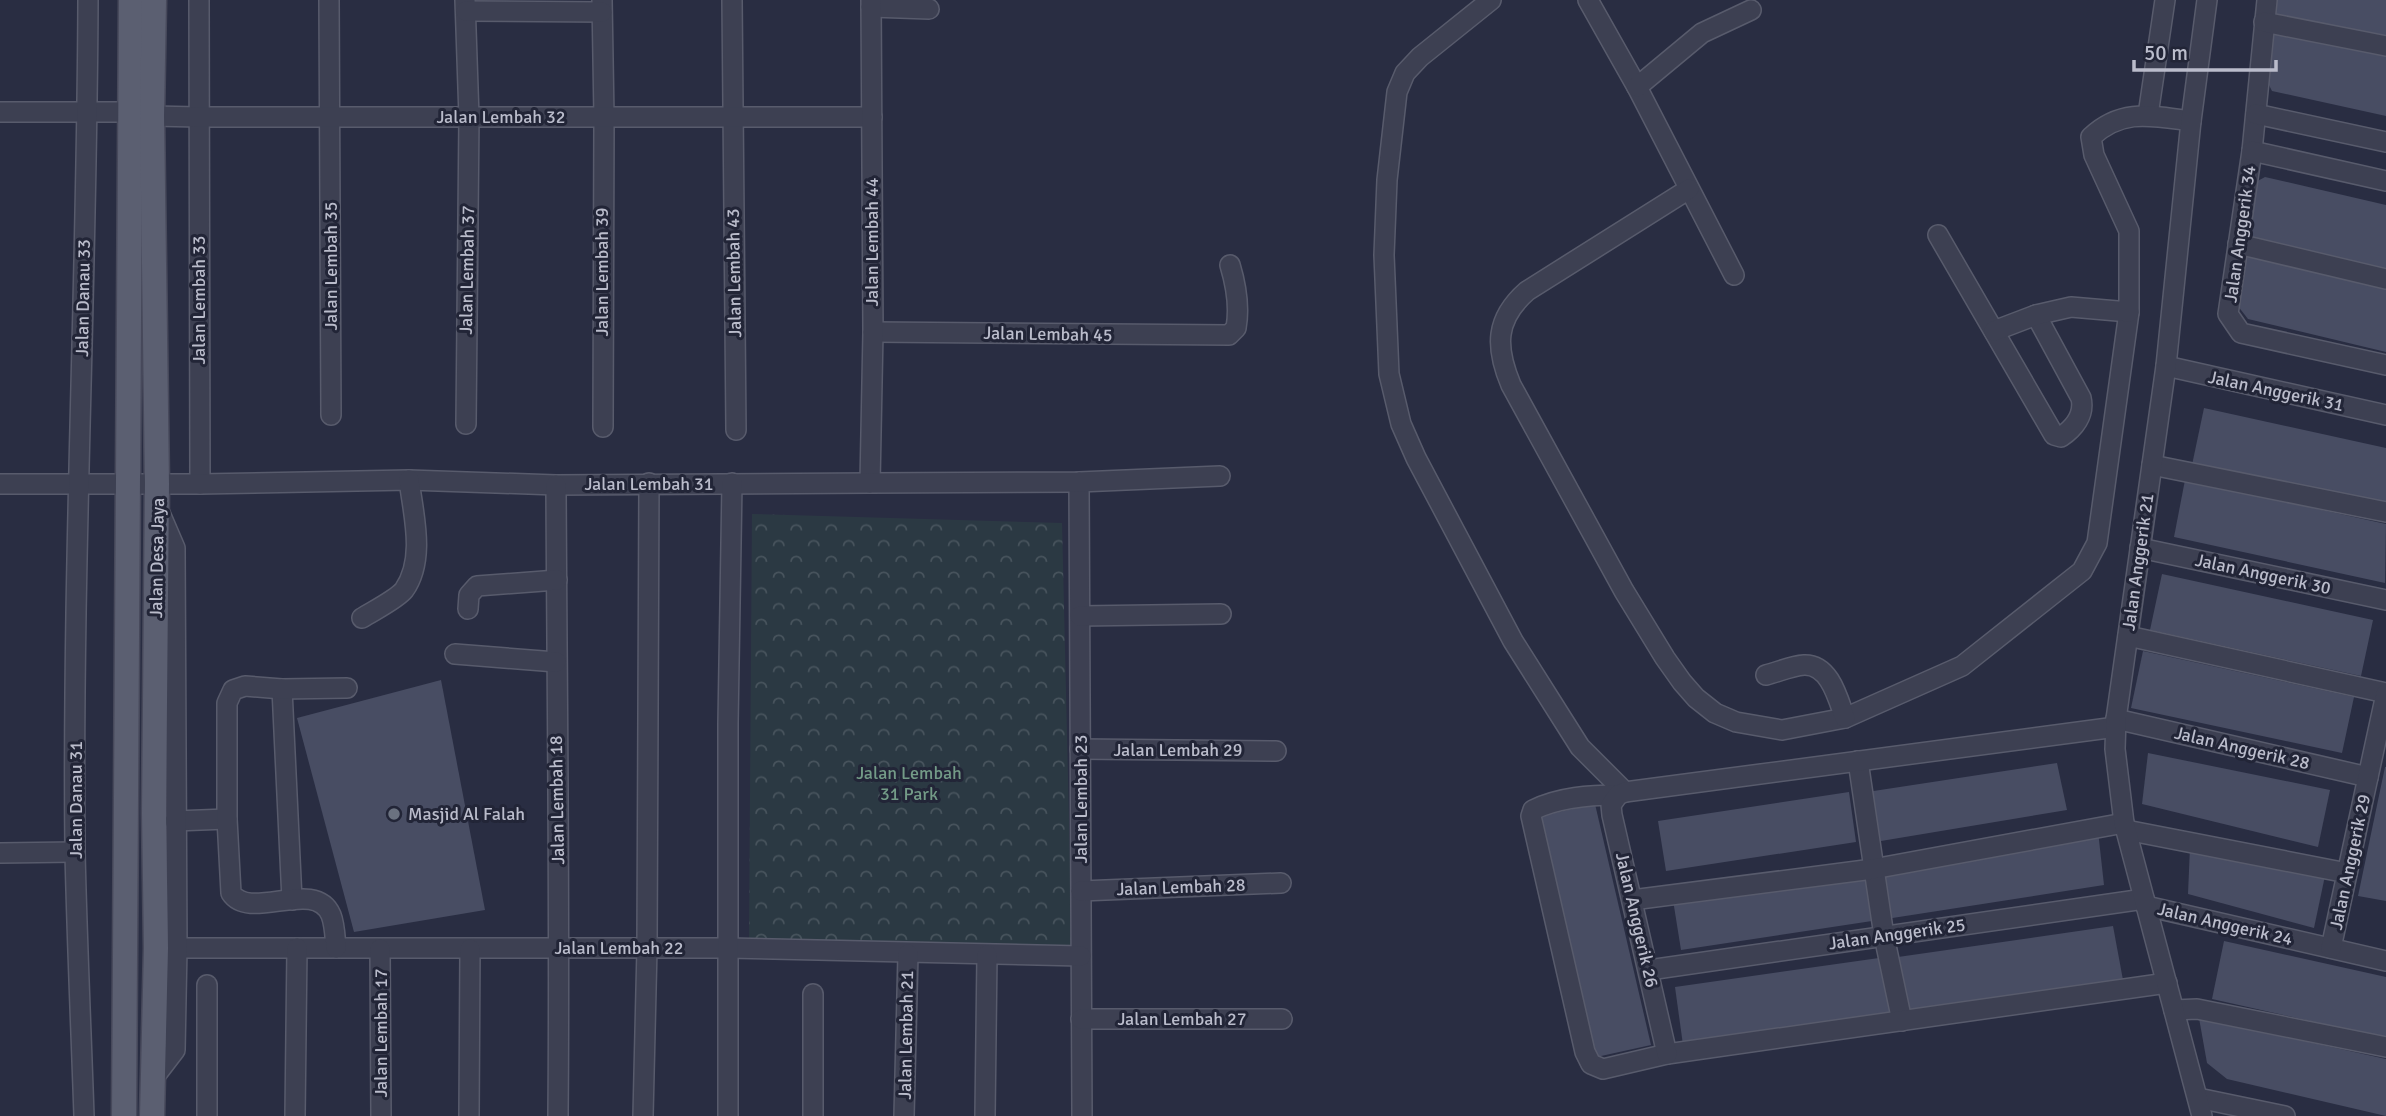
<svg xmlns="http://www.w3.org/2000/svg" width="2386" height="1116" font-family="Signika,sans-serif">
<defs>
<pattern id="park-crowns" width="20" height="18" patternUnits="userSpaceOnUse" patternTransform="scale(1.75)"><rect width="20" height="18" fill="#2b3943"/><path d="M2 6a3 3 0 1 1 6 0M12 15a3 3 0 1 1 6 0" fill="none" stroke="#48545d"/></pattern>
</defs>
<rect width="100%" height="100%" fill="#292d42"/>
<!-- park -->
<polygon fill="url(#park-crowns)" points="752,514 1062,523 1072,948 749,940"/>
<!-- building -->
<g fill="#484d63">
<polygon points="2268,0 2386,0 2386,39 2266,12"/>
<polygon points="2272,29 2386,53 2386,116 2272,91 2263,73"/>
<polygon points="2265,177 2386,205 2386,271 2242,241 2254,183"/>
<polygon points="2244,253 2386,285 2386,352 2248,319 2234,301"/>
<polygon points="2204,408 2386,448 2386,507 2192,465"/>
<polygon points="2185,480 2386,524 2385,583 2174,537"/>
<polygon points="2162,574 2373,620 2361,676 2150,630"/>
<polygon points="2143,651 2354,697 2342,753 2131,708"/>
<polygon points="441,680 485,910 354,932 297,718"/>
<polygon points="2148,753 2330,790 2318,847 2142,804"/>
<polygon points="2057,763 2067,810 1875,842 1867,792"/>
<polygon points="2385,767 2386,767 2386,901 2358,896"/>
<polygon points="1849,792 1856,842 1666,871 1658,821"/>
<polygon points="1595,804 1651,1045 1592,1058 1536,817"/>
<polygon points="2098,831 2104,885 1886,919 1878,869"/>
<polygon points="2190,847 2326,871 2314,928 2188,894"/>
<polygon points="1864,871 1872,921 1681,950 1673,900"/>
<polygon points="2113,926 2123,980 1907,1013 1898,957"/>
<polygon points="2224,941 2386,977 2386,1038 2212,999"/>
<polygon points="1886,957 1894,1015 1683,1045 1675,987"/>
<polygon points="2199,1018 2386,1059 2386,1116 2227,1079 2207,1063"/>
</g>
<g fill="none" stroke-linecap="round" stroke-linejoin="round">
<!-- minor casing -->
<g stroke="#585b6c" stroke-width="22">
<g id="minor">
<polyline points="199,0 200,484"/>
<polyline points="329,0 331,415"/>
<polyline points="465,0 469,117 466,424"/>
<polyline points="602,0 604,117 603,427"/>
<polyline points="732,0 736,430"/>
<polyline points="1491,0 1420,57 1405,73 1397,92 1387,180 1384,255 1389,374 1401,424 1416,458 1513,641 1580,747 1625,792"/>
<polyline points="1588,0 1637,87 1734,275"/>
<polyline points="2267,0 2252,151 2228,314 2241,333 2386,365"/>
<polyline points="871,7 929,9"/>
<polyline points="466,11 602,12"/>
<polyline points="2264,22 2386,46"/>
<polyline points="1637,87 1702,33 1751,10"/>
<polyline points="0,112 130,112 152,116 199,117 872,117"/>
<polyline points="2256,114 2386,142"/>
<polyline points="2148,115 2165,0"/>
<polyline points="2252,151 2386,181"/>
<path d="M1689,189L1527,291C1495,319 1495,347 1511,385L1624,591L1665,658L1682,682L1696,698L1715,713L1736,722L1782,730L1845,718L1962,666L2082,571L2097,543L2129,312"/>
<path d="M1938,235L2054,435L2061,437C2074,428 2085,415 2081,398L2036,315"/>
<polyline points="2238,244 2386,279"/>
<path d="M1994,331L2036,315L2071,307L2129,312V231L2094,155L2091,137C2122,108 2152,116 2191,121"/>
<path d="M873,332L1229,335L1236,328C1240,306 1236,285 1230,265"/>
<polyline points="2166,366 2386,415"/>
<polyline points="2152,465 2386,512"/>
<polyline points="1079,482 1082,1116"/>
<polyline points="870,483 873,332 871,0"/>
<polyline points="0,484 200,484 409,480 556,485 870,483 1079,482 1220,476"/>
<path d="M556,485C557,695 560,906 558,1116"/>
<polyline points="2140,548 2386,600"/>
<polyline points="468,609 469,595 477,586 557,580"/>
<polyline points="1080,616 1221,614"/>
<path d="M362,618C373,611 397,599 404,590C426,559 413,513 409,480"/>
<polyline points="2128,636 2386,693"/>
<polyline points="455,654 556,662"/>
<path d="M1766,675C1778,672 1791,666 1804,665C1830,664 1838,699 1845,718"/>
<polyline points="282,689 292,900"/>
<polyline points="2116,719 2368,777"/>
<polyline points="1080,749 1276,751"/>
<polyline points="1858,761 1884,936 1902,1021"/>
<path d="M1618,795C1590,795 1559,797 1533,810L1531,816L1585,1052L1591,1064L1603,1069L1667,1054L2167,983"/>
<polyline points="175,821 227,819"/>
<polyline points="2126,830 2347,873"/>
<polyline points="0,853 75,852"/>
<polyline points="1081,891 1281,883"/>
<polyline points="1632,900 1873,869 2124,823"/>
<polyline points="2146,906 2386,961"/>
<polyline points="156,948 728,948 1081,956"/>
<path d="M336,948C335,938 335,925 331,915C315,877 250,922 231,893L227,819V703L233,690L245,686L282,689L347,688"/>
<polyline points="2331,948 2386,694"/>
<polyline points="380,949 381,1116"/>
<polyline points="1649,970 2144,899"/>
<polyline points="813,994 813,1116"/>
<polyline points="2174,1010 2197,1009 2386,1047"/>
<polyline points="1081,1019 1282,1019"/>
<polyline points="1667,1054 1612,815 1611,805 1618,795 1625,792 2116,727"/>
<polyline points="152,1080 175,1050 177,948 175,548 159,511"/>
<polyline points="2198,1098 2285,1116"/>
<path d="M84,1116C81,1028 77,940 75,852C72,568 87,284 88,0"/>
<polyline points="207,1116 207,985"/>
<polyline points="295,1116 297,948"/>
<polyline points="469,1116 470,949"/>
<polyline points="643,1116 647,948 649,483"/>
<polyline points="728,1116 728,724 732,483"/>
<polyline points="904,1116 908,954"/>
<polyline points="985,1116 987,955"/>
<polyline points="2202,1116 2124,823 2115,749 2116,719 2166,366 2191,121 2207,0"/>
</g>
</g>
<!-- major casing -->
<g stroke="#47495b" stroke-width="27">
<g id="major">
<polyline points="124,1116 131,0"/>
<polyline points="152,1116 156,948 154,813 157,484 152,116 154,0"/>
</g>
</g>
<!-- minor -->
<use href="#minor" stroke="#3d4052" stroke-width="19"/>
<!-- major -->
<use href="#major" stroke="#5b5f71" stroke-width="24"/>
</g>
<!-- markers -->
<circle fill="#6b7280" stroke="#222537" stroke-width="2.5" cx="394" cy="814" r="7"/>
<g text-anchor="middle" stroke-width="6" stroke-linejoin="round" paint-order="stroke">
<!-- street labels -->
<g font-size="18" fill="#babccb" stroke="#222537">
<text x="501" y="123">Jalan Lembah 32</text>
<text transform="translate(2240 234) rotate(-82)" y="6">Jalan Anggerik 34</text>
<text transform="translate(872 242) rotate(-90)" y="6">Jalan Lembah 44</text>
<text transform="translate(331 266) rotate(-90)" y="6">Jalan Lembah 35</text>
<text transform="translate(467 270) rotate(-89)" y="6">Jalan Lembah 37</text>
<text transform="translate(602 272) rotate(-90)" y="6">Jalan Lembah 39</text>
<text transform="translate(734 273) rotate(-91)" y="6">Jalan Lembah 43</text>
<text transform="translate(83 298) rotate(-89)" y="6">Jalan Danau 33</text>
<text transform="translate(199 300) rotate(-90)" y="6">Jalan Lembah 33</text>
<text transform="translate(1048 334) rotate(1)" y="6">Jalan Lembah 45</text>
<text transform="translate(2276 391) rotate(12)" y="6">Jalan Anggerik 31</text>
<text x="649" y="490">Jalan Lembah 31</text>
<text transform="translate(157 558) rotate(-89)" y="6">Jalan Desa Jaya</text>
<text transform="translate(2138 562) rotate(-82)" y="6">Jalan Anggerik 21</text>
<text transform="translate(2263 574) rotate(12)" y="6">Jalan Anggerik 30</text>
<text transform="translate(2242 748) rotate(13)" y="6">Jalan Anggerik 28</text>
<text x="1178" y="756">Jalan Lembah 29</text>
<text transform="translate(1081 799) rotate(-90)" y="6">Jalan Lembah 23</text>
<text transform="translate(76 800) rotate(-90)" y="6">Jalan Danau 31</text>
<text transform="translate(557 800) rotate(-91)" y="6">Jalan Lembah 18</text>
<text transform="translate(2350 862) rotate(-78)" y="6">Jalan Anggerik 29</text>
<text transform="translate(1181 887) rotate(-2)" y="6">Jalan Lembah 28</text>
<text transform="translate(1637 920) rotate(77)" y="6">Jalan Anggerik 26</text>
<text transform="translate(2225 924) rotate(13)" y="6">Jalan Anggerik 24</text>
<text transform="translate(1897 934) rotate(-8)" y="6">Jalan Anggerik 25</text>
<text x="619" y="954">Jalan Lembah 22</text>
<text x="1182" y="1025">Jalan Lembah 27</text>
<text transform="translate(381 1033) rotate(-90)" y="6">Jalan Lembah 17</text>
<text transform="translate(906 1035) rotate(-89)" y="6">Jalan Lembah 21</text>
</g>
<!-- park labels -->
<g font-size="18" fill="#739b87" stroke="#222537">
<text x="909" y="779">Jalan Lembah<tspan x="909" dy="21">31 Park</tspan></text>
</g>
<!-- poi labels -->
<g font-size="18" fill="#babccb" stroke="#222537" text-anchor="start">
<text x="408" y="820">Masjid Al Falah</text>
</g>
</g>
<!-- scale -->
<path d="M2134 60v10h142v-10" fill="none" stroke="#babccb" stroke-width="3.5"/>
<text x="2144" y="60" font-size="21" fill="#babccb" stroke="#222537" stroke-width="5" paint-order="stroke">50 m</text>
</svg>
